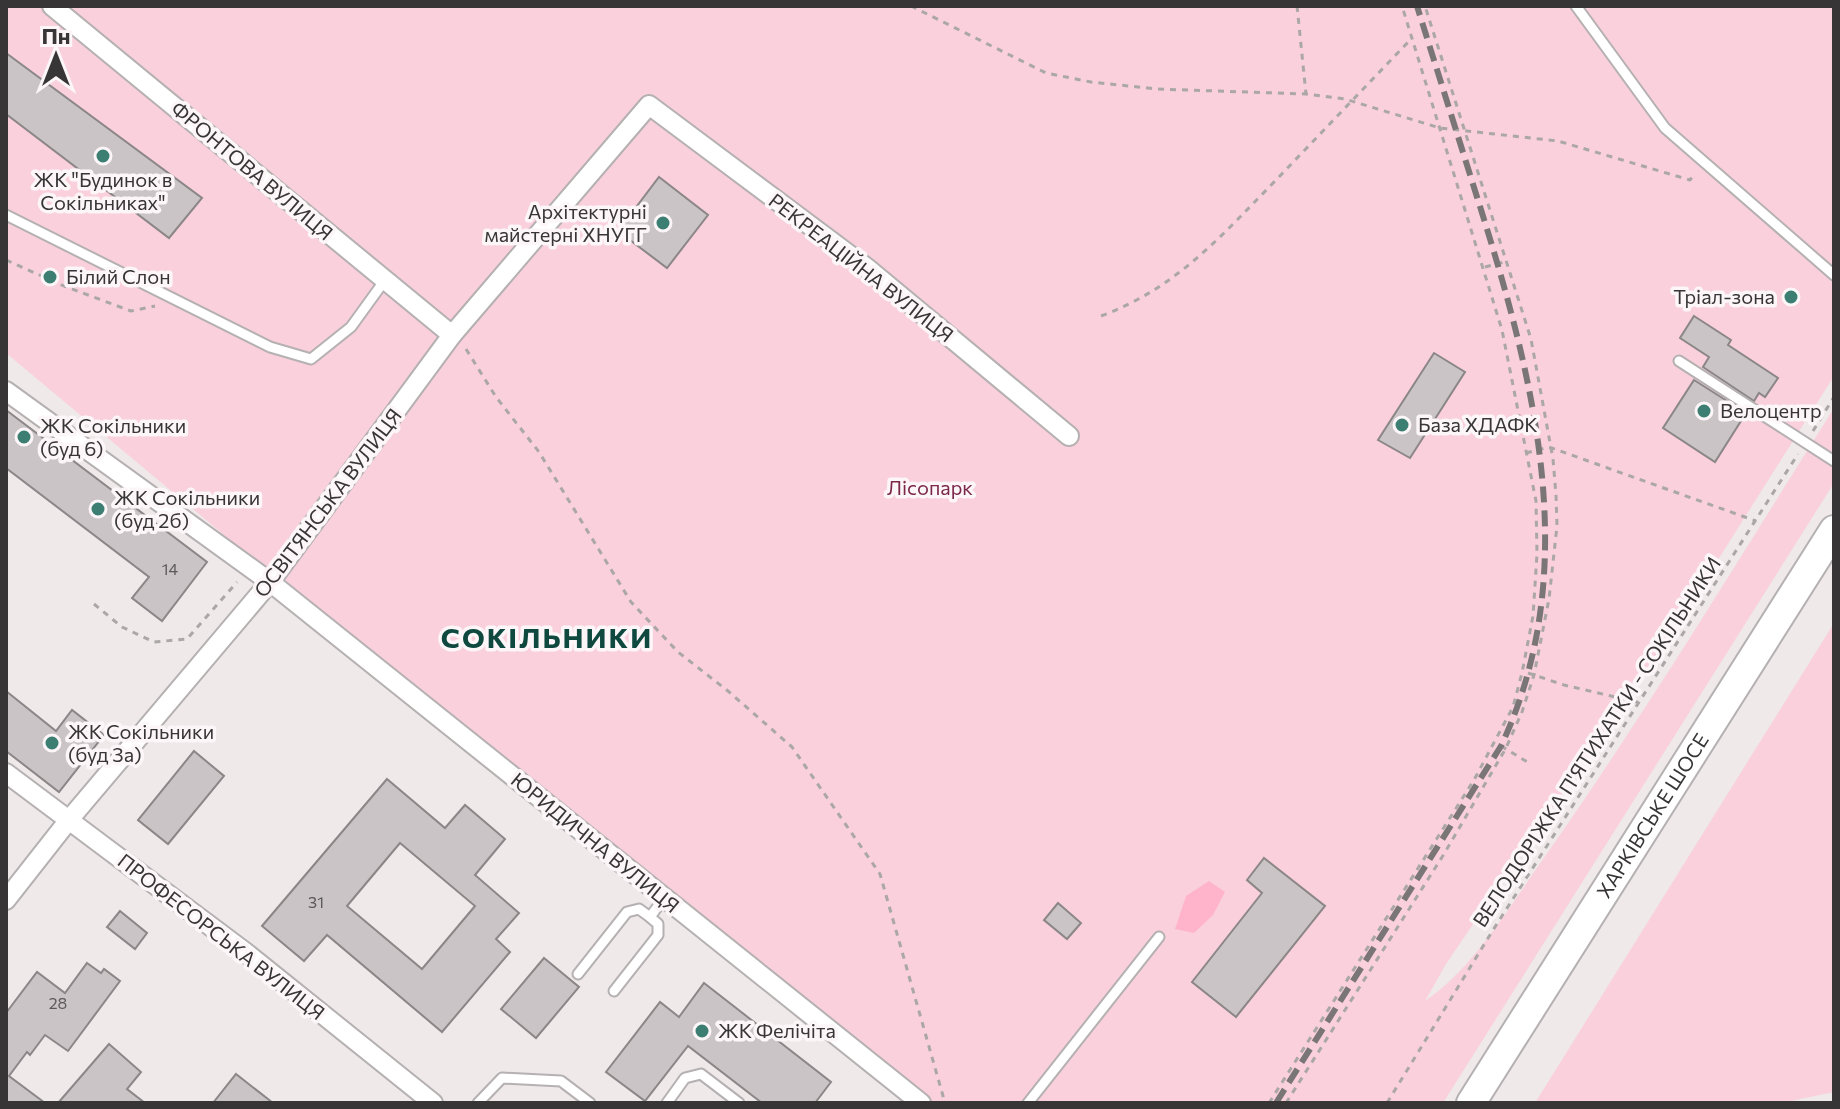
<svg xmlns="http://www.w3.org/2000/svg" width="1840" height="1109" font-family="Commissioner,sans-serif">
<rect width="100%" height="100%" fill="#efe9ea"/>
<!-- green -->
<g fill="#f9d0dc">
<path d="M6,6H1834V376L1685,612L1446,964L1425,1001C1473,970 1514,900 1548,852C1649,708 1740,557 1834,408V483L1443,1103H923L242,550L6,353Z"/>
<polygon points="1834,623 1834,1092 1781,1103 1535,1103"/>
</g>
<!-- water -->
<polygon fill="#ffb4cb" points="1209,881 1225,892 1213,915 1194,933 1175,929 1186,896"/>
<!-- building -->
<g fill="#cac4c6" stroke="#8b8687" stroke-width="2" fill-rule="evenodd">
<polygon points="6,53 202,198 169,238 6,114"/>
<polygon points="659,177 708,215 667,268 618,231"/>
<polygon points="1694,316 1731,340 1728,345 1778,378 1765,397 1759,393 1754,401 1703,367 1709,357 1680,338"/>
<polygon points="1434,353 1465,372 1410,458 1378,440"/>
<polygon points="1694,380 1746,413 1715,462 1663,428"/>
<polygon points="6,410 207,562 162,621 132,598 149,577 6,468"/>
<polygon points="6,691 56,731 72,710 104,735 59,792 6,751"/>
<polygon points="194,751 224,776 168,844 138,820"/>
<path d="M387,779L445,828L465,805L505,839L475,875L519,913L496,939L510,952L442,1032L327,935L304,961L262,926ZM400,843L475,906L422,969L347,906Z"/>
<polygon points="1264,858 1325,906 1236,1017 1192,982 1262,893 1247,880"/>
<polygon points="1058,903 1081,923 1067,939 1044,920"/>
<polygon points="120,911 147,933 135,949 107,927"/>
<polygon points="544,958 579,987 536,1038 501,1009"/>
<polygon points="87,963 101,973 104,969 120,981 68,1051 45,1035 30,1055 27,1052 9,1076 45,1103 6,1103 6,1013 37,972 65,993"/>
<polygon points="704,983 831,1082 815,1103 762,1103 688,1046 645,1101 606,1072 660,1002 679,1017"/>
<polygon points="109,1044 141,1072 127,1089 145,1103 58,1103"/>
<polygon points="236,1074 273,1103 213,1103"/>
</g>
<g fill="none" stroke-linecap="round" stroke-linejoin="round">
<!-- service casing -->
<g stroke="#b5b0b1" stroke-width="13">
<g id="service">
<polyline points="1576,6 1665,128 1834,275"/>
<polyline points="6,215 270,347 311,359 351,327 385,280"/>
<polyline points="1679,361 1834,461"/>
<polyline points="578,974 627,912 639,909 650,917 664,898"/>
<polyline points="614,991 658,935 658,924 650,917"/>
<polyline points="478,1103 502,1078 561,1081 590,1103"/>
<polyline points="667,1103 685,1078 701,1074 739,1103"/>
<polyline points="1028,1103 1159,937"/>
</g>
</g>
<!-- minor casing -->
<g stroke="#b5b0b1" stroke-width="22">
<g id="minor">
<polyline points="52,6 452,335"/>
<polyline points="6,391 270,582 921,1103"/>
<polyline points="6,773 245,952 433,1103"/>
<polyline points="6,900 68,821 270,582 452,335 649,105 867,268 1069,436"/>
</g>
</g>
<!-- primary casing -->
<g stroke="#b5b0b1" stroke-width="32">
<g id="primary">
<path id="s1" d="M1471,1103L1834,530"/>
</g>
</g>
<!-- path -->
<g stroke="#aba7a7" stroke-width="3" stroke-dasharray="6 6" stroke-linecap="butt">
<polyline points="911,6 1046,73 1091,82 1157,89 1306,94 1345,99 1440,128 1558,141 1690,180 1695,173"/>
<polyline points="1297,6 1306,94"/>
<polyline points="6,260 64,286 131,311 155,306"/>
<polyline points="1485,267 1508,261"/>
<path d="M1101,316C1177,288 1222,235 1277,179C1322,132 1367,85 1412,38"/>
<polyline points="466,349 496,397 539,452 631,602 678,652 728,691 792,747 880,874 945,1103"/>
<polyline points="1813,431 1834,397"/>
<polyline points="1526,453 1549,447 1756,521"/>
<polyline points="94,604 122,627 154,642 187,639 237,582"/>
<polyline points="1528,673 1564,685 1641,703"/>
<polyline points="1501,746 1529,763"/>
<polyline points="1269,1103 1474,780 1513,707 1522,673 1533,616 1537,554 1536,501 1502,330 1402,6"/>
<polyline points="1286,1103 1444,854 1506,748 1522,712 1534,675 1549,599 1557,526 1556,495 1553,459 1531,339 1425,6"/>
<polyline points="1387,1103 1493,930 1798,454"/>
</g>
<!-- service -->
<use href="#service" stroke="#fff" stroke-width="9"/>
<!-- minor -->
<use href="#minor" stroke="#fff" stroke-width="18"/>
<!-- primary -->
<use href="#primary" stroke="#fff" stroke-width="28"/>
<!-- rail -->
<path stroke="#7a7677" stroke-width="6" stroke-dasharray="16 8" stroke-linecap="butt" d="M1276,1103L1501,746C1585,568 1533,374 1477,197C1457,133 1437,70 1417,6"/>
</g>
<!-- markers -->
<g fill="#3c7f72" stroke="#fcf6f8" stroke-width="3">
<circle cx="103" cy="156" r="8"/>
<circle cx="663" cy="223" r="8"/>
<circle cx="50" cy="277" r="8"/>
<circle cx="1791" cy="297" r="8"/>
<circle cx="1704" cy="411" r="8"/>
<circle cx="1402" cy="425" r="8"/>
<circle cx="24" cy="437" r="8"/>
<circle cx="98" cy="509" r="8"/>
<circle cx="52" cy="743" r="8"/>
<circle cx="702" cy="1031" r="8"/>
</g>
<g text-anchor="middle" stroke-width="7" stroke-linejoin="round" paint-order="stroke">
<!-- number labels -->
<g font-size="16" fill="#5c5959">
<text x="170" y="575">14</text>
<text x="316" y="908">31</text>
<text x="58" y="1009">28</text>
</g>
<!-- street labels -->
<g font-size="20" fill="#373535" stroke="#fcf6f8">
<text transform="translate(252 171) rotate(40)" y="7">ФРОНТОВА ВУЛИЦЯ</text>
<text transform="translate(861 268) rotate(38)" y="7">РЕКРЕАЦІЙНА ВУЛИЦЯ</text>
<text transform="translate(328 503) rotate(-53)" y="7">ОСВІТЯНСЬКА ВУЛИЦЯ</text>
<text transform="translate(1597 742) rotate(-57)" y="7">ВЕЛОДОРІЖКА П'ЯТИХАТКИ - СОКІЛЬНИКИ</text>
<text dy="7" stroke="none"><textPath href="#s1" startOffset="340">ХАРКІВСЬКЕ ШОСЕ</textPath></text>
<text transform="translate(595 843) rotate(39)" y="7">ЮРИДИЧНА ВУЛИЦЯ</text>
<text transform="translate(221 937) rotate(38)" y="7">ПРОФЕСОРСЬКА ВУЛИЦЯ</text>
</g>
<!-- poi labels -->
<g font-size="20" fill="#373535" stroke="#fcf6f8" text-anchor="start">
<text x="103" y="187" text-anchor="middle">ЖК "Будинок в<tspan x="103" dy="23">Сокільниках"</tspan></text>
<text x="647" y="219" text-anchor="end">Архітектурні<tspan x="647" dy="23">майстерні ХНУГГ</tspan></text>
<text x="66" y="284">Білий Слон</text>
<text x="1775" y="304" text-anchor="end">Тріал-зона</text>
<text x="1720" y="418">Велоцентр</text>
<text x="1418" y="432">База ХДАФК</text>
<text x="40" y="433">ЖК Сокільники<tspan x="40" dy="23">(буд 6)</tspan></text>
<text x="114" y="505">ЖК Сокільники<tspan x="114" dy="23">(буд 2б)</tspan></text>
<text x="68" y="739">ЖК Сокільники<tspan x="68" dy="23">(буд 3а)</tspan></text>
<text x="718" y="1038">ЖК Фелічіта</text>
</g>
<!-- park labels -->
<g font-size="20" fill="#7c284a" stroke="#fcf6f8">
<text x="930" y="495">Лісопарк</text>
</g>
<!-- district labels -->
<g font-size="28" font-weight="bold" letter-spacing="2" fill="#0e483f" stroke="#fcf6f8">
<text x="547" y="648">СОКІЛЬНИКИ</text>
</g>
</g>
<!-- border -->
<rect width="1840" height="1109" fill="none" stroke="#373535" stroke-width="16"/>
<!-- north arrow -->
<g transform="translate(56 56)" stroke="#fcf6f8" stroke-width="6" paint-order="stroke">
<path d="M0-6L14 30L0 20L-14 30Z" fill="#373535"/>
<text y="-12" font-size="22" font-weight="bold" text-anchor="middle" fill="#373535">Пн</text>
</g>
</svg>
